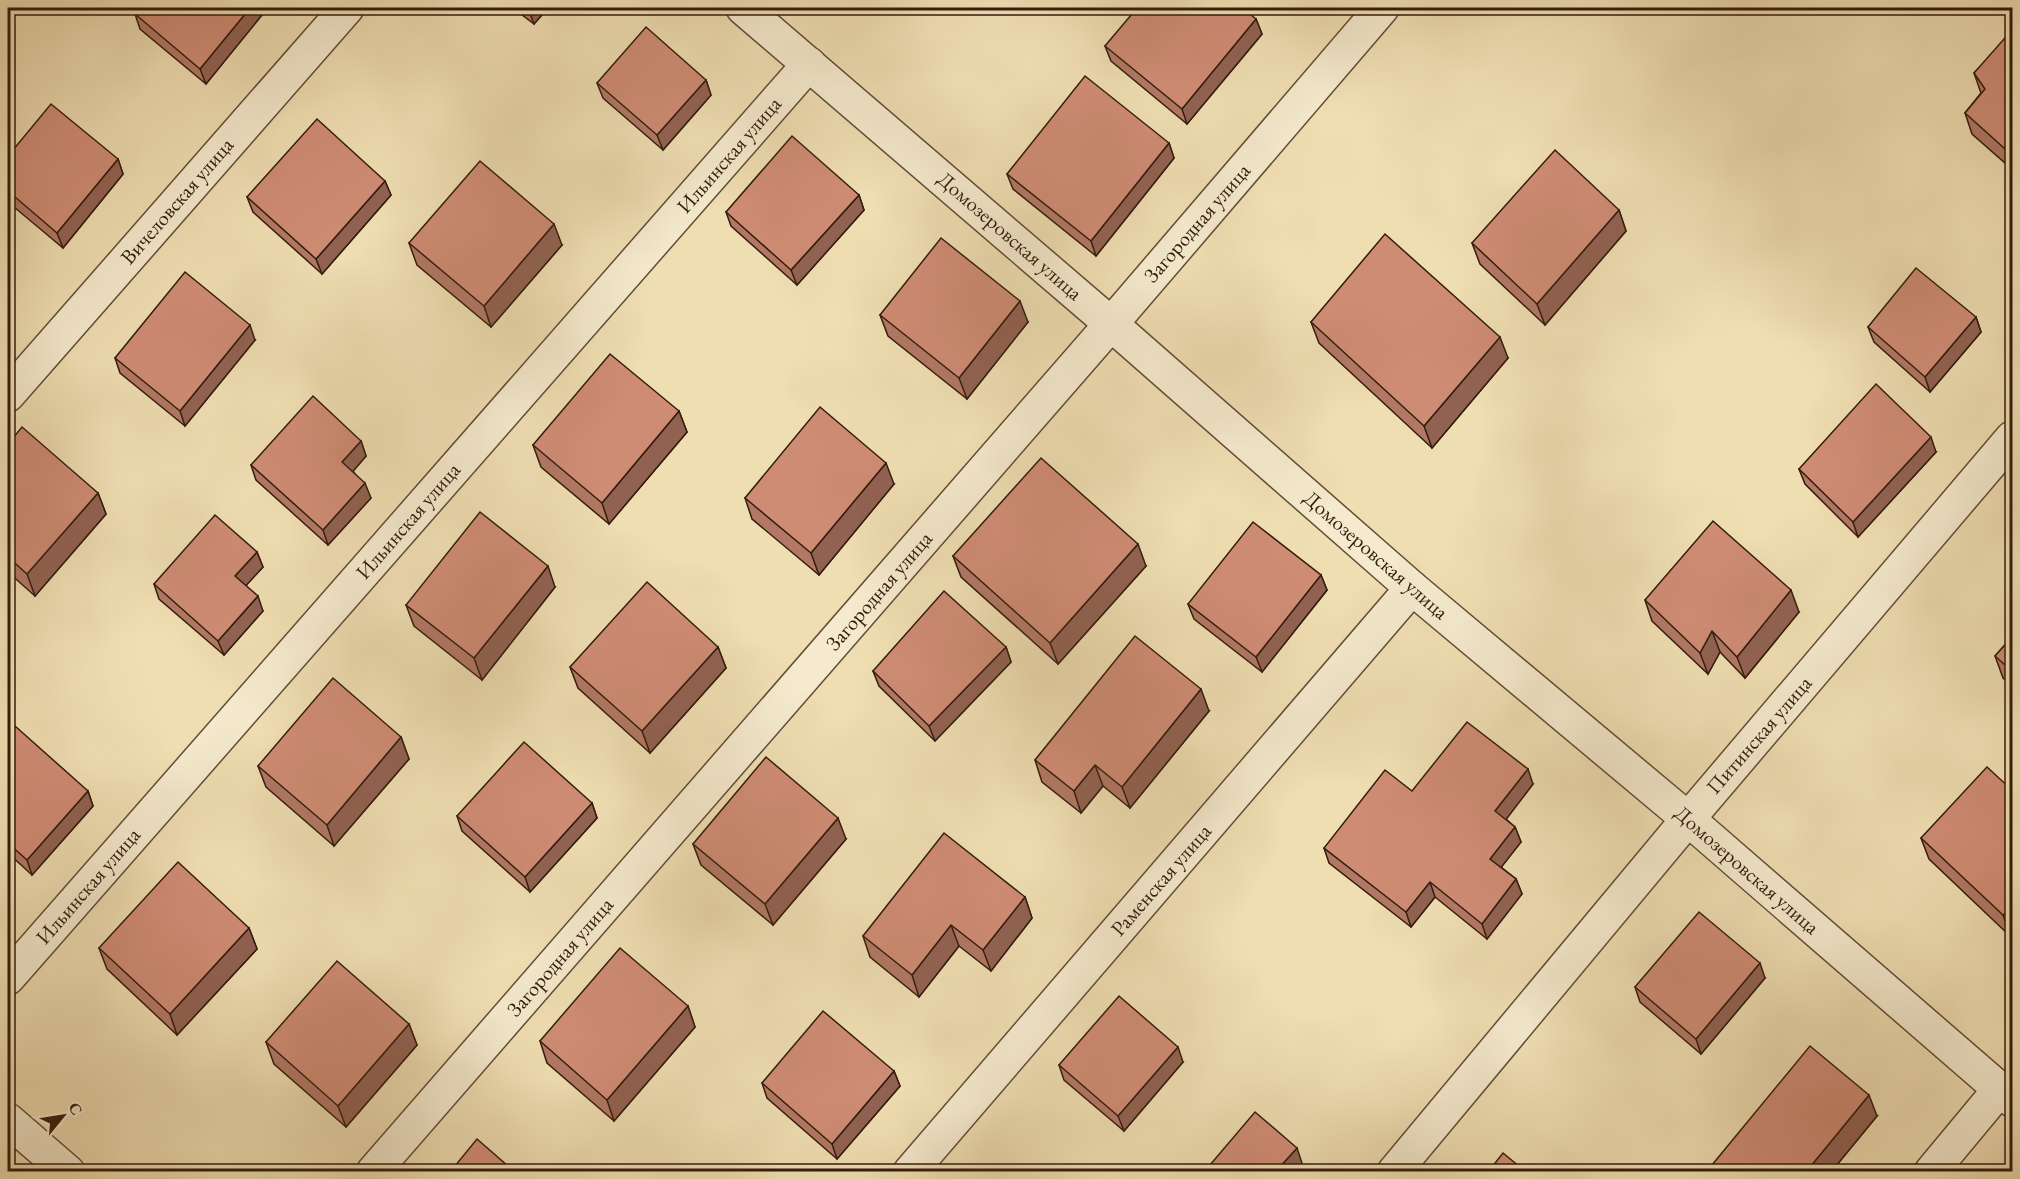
<svg xmlns="http://www.w3.org/2000/svg" width="2020" height="1179" font-family="'EB Garamond',serif">
<rect width="100%" height="100%" fill="#efdeb2"/>
<filter id="stains"><feTurbulence type="fractalNoise" baseFrequency=".00333" numOctaves="4"/><feColorMatrix values="0 0 0 0 .2 0 0 0 0 .09 0 0 0 0 .02 0 0 0 .5 -.17"/></filter>
<radialGradient id="worn" r=".72"><stop offset=".6" stop-color="#630" stop-opacity="0"/><stop offset="1" stop-color="#630" stop-opacity=".3"/></radialGradient>
<g fill="none" stroke-linecap="round" stroke-linejoin="round">
<!-- minor casing -->
<g stroke="#624c36" stroke-width="36">
<g id="minor">
<polyline points="743,8 1111,324 1412,588 1688,819 2012,1100"/>
<polyline points="8,395 347,8"/>
<polyline points="8,978 809,64"/>
<polyline points="8,1120 68,1172"/>
<polyline points="373,1172 1111,324 1382,8"/>
<polyline points="910,1172 1412,588"/>
<polyline points="1394,1172 1688,819 2012,438"/>
<polyline points="1931,1172 2000,1089"/>
</g>
</g>
<!-- minor -->
<use href="#minor" stroke="#f5eacd" stroke-width="33"/>
</g>
<!-- wall -->
<g fill="#b27865" stroke="#331c0c" stroke-width="1.5">
<polygon points="140,8 266,8 266,10 206,84 140,29 135,14"/>
<polygon points="513,8 548,8 534,24"/>
<polygon points="1256,19 1262,34 1187,124 1111,61 1105,46"/>
<polygon points="2013,33 2013,170 1972,134 1965,113 1981,93 1974,73"/>
<polygon points="706,80 711,95 663,150 603,98 597,83"/>
<polygon points="1169,143 1174,158 1096,256 1013,189 1007,174"/>
<polygon points="8,156 118,159 123,174 63,248 8,202"/>
<polygon points="385,181 391,195 322,274 253,212 247,197"/>
<polygon points="859,195 864,210 797,285 731,226 726,212"/>
<polygon points="1619,210 1626,231 1545,325 1480,264 1472,243"/>
<polygon points="409,243 562,245 491,327 417,265"/>
<polygon points="880,315 1028,322 967,399 888,336"/>
<polygon points="1976,317 1981,332 1930,392 1874,342 1868,327"/>
<polygon points="1311,322 1508,358 1432,448 1319,343"/>
<polygon points="255,340 185,426 120,373 115,358"/>
<polygon points="679,411 687,432 609,524 541,467 533,445"/>
<polygon points="361,441 366,456 353,471 371,498 328,545 256,480 251,465"/>
<polygon points="8,444 98,493 106,514 35,596 8,572"/>
<polygon points="1936,452 1858,537 1805,484 1799,469"/>
<polygon points="894,484 819,575 752,519 745,498"/>
<polygon points="257,552 263,567 246,585 263,611 224,655 159,599 154,584"/>
<polygon points="953,556 1146,566 1058,664 961,577"/>
<polygon points="1321,575 1327,590 1262,672 1194,619 1188,604"/>
<polygon points="555,587 482,680 414,626 406,605"/>
<polygon points="1645,600 1799,612 1745,678 1720,652 1708,674 1652,621"/>
<polygon points="2013,636 2013,687 2003,678 1995,656"/>
<polygon points="718,647 726,668 650,753 578,688 570,667"/>
<polygon points="1006,647 1011,662 935,741 879,686 873,671"/>
<polygon points="1209,711 1130,808 1103,786 1081,813 1042,782 1035,760"/>
<polygon points="8,735 88,791 93,806 32,875 8,853"/>
<polygon points="401,737 409,759 334,846 266,787 258,766"/>
<polygon points="1533,784 1506,819 1515,827 1521,842 1501,867 1516,879 1522,894 1487,939 1435,897 1411,927 1329,863 1324,848 1412,791"/>
<polygon points="2013,791 2013,935 2011,937 1929,859 1921,838"/>
<polygon points="592,803 597,818 530,892 462,831 457,816"/>
<polygon points="846,839 773,925 701,865 693,844"/>
<polygon points="1025,897 1032,918 991,971 959,946 919,997 870,957 863,936"/>
<polygon points="249,928 257,949 177,1035 107,969 99,948"/>
<polygon points="1765,978 1701,1054 1640,1002 1635,987"/>
<polygon points="688,1006 695,1027 614,1121 547,1063 540,1041"/>
<polygon points="409,1024 417,1045 346,1127 274,1064 266,1042"/>
<polygon points="1183,1062 1124,1131 1064,1080 1059,1065"/>
<polygon points="894,1071 900,1086 837,1159 767,1098 762,1083"/>
<polygon points="1877,1116 1831,1172 1714,1172 1712,1165"/>
</g>
<!-- shaded-wall -->
<g fill="#916252" stroke="#331c0c" stroke-width="1.5">
<polygon points="250,8 266,8 266,10 206,84 200,69"/>
<polygon points="528,8 548,8 534,24"/>
<polygon points="1643,8 1649,8 1645,12"/>
<polygon points="1256,19 1262,34 1187,124 1182,109"/>
<polygon points="706,80 711,95 663,150 657,135"/>
<polygon points="1169,143 1174,158 1096,256 1091,241"/>
<polygon points="118,159 123,174 63,248 57,233"/>
<polygon points="385,181 391,195 322,274 316,259"/>
<polygon points="859,195 864,210 797,285 791,270"/>
<polygon points="1619,210 1626,231 1545,325 1537,304"/>
<polygon points="554,224 562,245 491,327 484,306"/>
<polygon points="1020,301 1028,322 967,399 959,378"/>
<polygon points="1976,317 1981,332 1930,392 1925,377"/>
<polygon points="250,325 255,340 185,426 180,411"/>
<polygon points="1500,337 1508,358 1432,448 1424,426"/>
<polygon points="679,411 687,432 609,524 602,503"/>
<polygon points="1931,437 1936,452 1858,537 1853,522"/>
<polygon points="361,441 366,456 348,477 342,462"/>
<polygon points="886,463 894,484 819,575 811,553"/>
<polygon points="365,483 371,498 328,545 323,530"/>
<polygon points="98,493 106,514 35,596 27,574"/>
<polygon points="1138,544 1146,566 1058,664 1050,643"/>
<polygon points="257,552 263,567 241,591 235,576"/>
<polygon points="548,566 555,587 482,680 474,658"/>
<polygon points="1321,575 1327,590 1262,672 1256,657"/>
<polygon points="1791,590 1799,612 1745,678 1737,657"/>
<polygon points="258,596 263,611 224,655 218,641"/>
<polygon points="1712,631 1720,652 1708,674 1700,653"/>
<polygon points="718,647 726,668 650,753 642,731"/>
<polygon points="1006,647 1011,662 935,741 929,726"/>
<polygon points="1201,689 1209,711 1130,808 1122,787"/>
<polygon points="401,737 409,759 334,846 327,825"/>
<polygon points="1095,765 1103,786 1081,813 1074,791"/>
<polygon points="1528,769 1533,784 1501,826 1495,811"/>
<polygon points="88,791 93,806 32,875 27,860"/>
<polygon points="592,803 597,818 530,892 525,877"/>
<polygon points="838,818 846,839 773,925 765,904"/>
<polygon points="1515,827 1521,842 1496,874 1490,859"/>
<polygon points="1516,879 1522,894 1487,939 1482,924"/>
<polygon points="1430,882 1435,897 1411,927 1406,912"/>
<polygon points="1025,897 1032,918 991,971 983,950"/>
<polygon points="2013,907 2013,935 2011,937 2003,915"/>
<polygon points="951,925 959,946 919,997 912,975"/>
<polygon points="249,928 257,949 177,1035 170,1014"/>
<polygon points="1760,963 1765,978 1701,1054 1696,1039"/>
<polygon points="688,1006 695,1027 614,1121 607,1100"/>
<polygon points="409,1024 417,1045 346,1127 338,1106"/>
<polygon points="1178,1047 1183,1062 1124,1131 1118,1116"/>
<polygon points="894,1071 900,1086 837,1159 832,1144"/>
<polygon points="1869,1095 1877,1116 1831,1172 1806,1172"/>
<polygon points="1297,1148 1302,1163 1295,1172 1279,1172 1278,1169"/>
</g>
<!-- building -->
<g fill="#cf8c75" stroke="#331c0c" stroke-width="1.5">
<polygon points="140,8 250,8 200,69 135,14"/>
<polygon points="1137,8 1243,8 1256,19 1182,109 1105,46"/>
<polygon points="646,27 706,80 657,135 597,83"/>
<polygon points="2011,31 2013,33 2013,156 1965,113 1985,89 1974,73"/>
<polygon points="1085,76 1169,143 1091,241 1007,174"/>
<polygon points="51,104 118,159 57,233 8,191 8,156"/>
<polygon points="317,119 385,181 316,259 247,197"/>
<polygon points="792,136 859,195 791,270 726,212"/>
<polygon points="1555,150 1619,210 1537,304 1472,243"/>
<polygon points="480,161 554,224 484,306 409,243"/>
<polygon points="1385,234 1500,337 1424,426 1311,322"/>
<polygon points="941,238 1020,301 959,378 880,315"/>
<polygon points="1916,268 1976,317 1925,377 1868,327"/>
<polygon points="185,272 250,325 180,411 115,358"/>
<polygon points="610,354 679,411 602,503 533,445"/>
<polygon points="1876,384 1931,437 1853,522 1799,469"/>
<polygon points="313,396 361,441 342,462 365,483 323,530 251,465"/>
<polygon points="820,407 886,463 811,553 745,498"/>
<polygon points="22,427 98,493 27,574 8,557 8,444"/>
<polygon points="1041,458 1138,544 1050,643 953,556"/>
<polygon points="480,512 548,566 474,658 406,605"/>
<polygon points="215,515 257,552 235,576 258,596 218,641 154,584"/>
<polygon points="1713,521 1791,590 1737,657 1712,631 1700,653 1645,600"/>
<polygon points="1253,522 1321,575 1256,657 1188,604"/>
<polygon points="647,582 718,647 642,731 570,667"/>
<polygon points="944,591 1006,647 929,726 873,671"/>
<polygon points="1135,636 1201,689 1122,787 1095,765 1074,791 1035,760"/>
<polygon points="2013,636 2013,672 1995,656"/>
<polygon points="333,678 401,737 327,825 258,766"/>
<polygon points="1467,722 1528,769 1495,811 1515,827 1490,859 1516,879 1482,924 1430,882 1406,912 1324,848 1385,770 1412,791"/>
<polygon points="15,726 88,791 27,860 8,843 8,735"/>
<polygon points="524,742 592,803 525,877 457,816"/>
<polygon points="766,757 838,818 765,904 693,844"/>
<polygon points="1987,767 2013,791 2013,907 2003,915 1921,838"/>
<polygon points="944,833 1025,897 983,950 951,925 912,975 863,936"/>
<polygon points="178,862 249,928 170,1014 99,948"/>
<polygon points="1699,912 1760,963 1696,1039 1635,987"/>
<polygon points="620,948 688,1006 607,1100 540,1041"/>
<polygon points="337,961 409,1024 338,1106 266,1042"/>
<polygon points="1119,996 1178,1047 1118,1116 1059,1065"/>
<polygon points="823,1011 894,1071 832,1144 762,1083"/>
<polygon points="1810,1046 1869,1095 1806,1172 1720,1172 1712,1165"/>
<polygon points="1255,1112 1297,1148 1278,1169 1281,1172 1204,1172"/>
<polygon points="477,1139 515,1172 450,1172"/>
<polygon points="1503,1153 1526,1172 1488,1172"/>
</g>
<g text-anchor="middle" stroke-width="6" stroke-linejoin="round" paint-order="stroke">
<!-- street labels -->
<g font-size="21" fill="#331c0c" stroke="#f5eacd">
<text transform="translate(729 155) rotate(-49)" y="7">Ильинская улица</text>
<text transform="translate(177 201) rotate(-49)" y="7">Вичеловская улица</text>
<text transform="translate(1197 223) rotate(-49)" y="7">Загородная улица</text>
<text transform="translate(1010 236) rotate(41)" y="7">Домозеровская улица</text>
<text transform="translate(408 521) rotate(-49)" y="7">Ильинская улица</text>
<text transform="translate(1376 555) rotate(41)" y="7">Домозеровская улица</text>
<text transform="translate(879 591) rotate(-49)" y="7">Загородная улица</text>
<text transform="translate(1759 735) rotate(-49)" y="7">Питинская улица</text>
<text transform="translate(1747 870) rotate(41)" y="7">Домозеровская улица</text>
<text transform="translate(1161 880) rotate(-49)" y="7">Раменская улица</text>
<text transform="translate(88 886) rotate(-49)" y="7">Ильинская улица</text>
<text transform="translate(560 957) rotate(-49)" y="7">Загородная улица</text>
</g>
</g>
<!-- margin -->
<rect width="2020" height="1179" fill="none" stroke="#efdeb2" stroke-width="30"/>
<rect x="9" y="9" width="2002" height="1161" fill="none" stroke="#331c0c" stroke-width="3"/>
<rect x="15" y="15" width="1990" height="1149" fill="none" stroke="#331c0c" stroke-width="1.5"/>
<!-- north arrow -->
<g transform="translate(63 1116) rotate(60)" stroke="#f5eacd" stroke-width="4.5" paint-order="stroke">
<path d="M0-4.5L10 22L0 15L-10 22Z" fill="#331c0c"/>
<text y="-9" font-size="16" font-weight="bold" text-anchor="middle" fill="#331c0c">С</text>
</g>
<rect width="100%" height="100%" filter="url(#stains)"/>
<rect width="100%" height="100%" fill="url(#worn)"/>
</svg>
